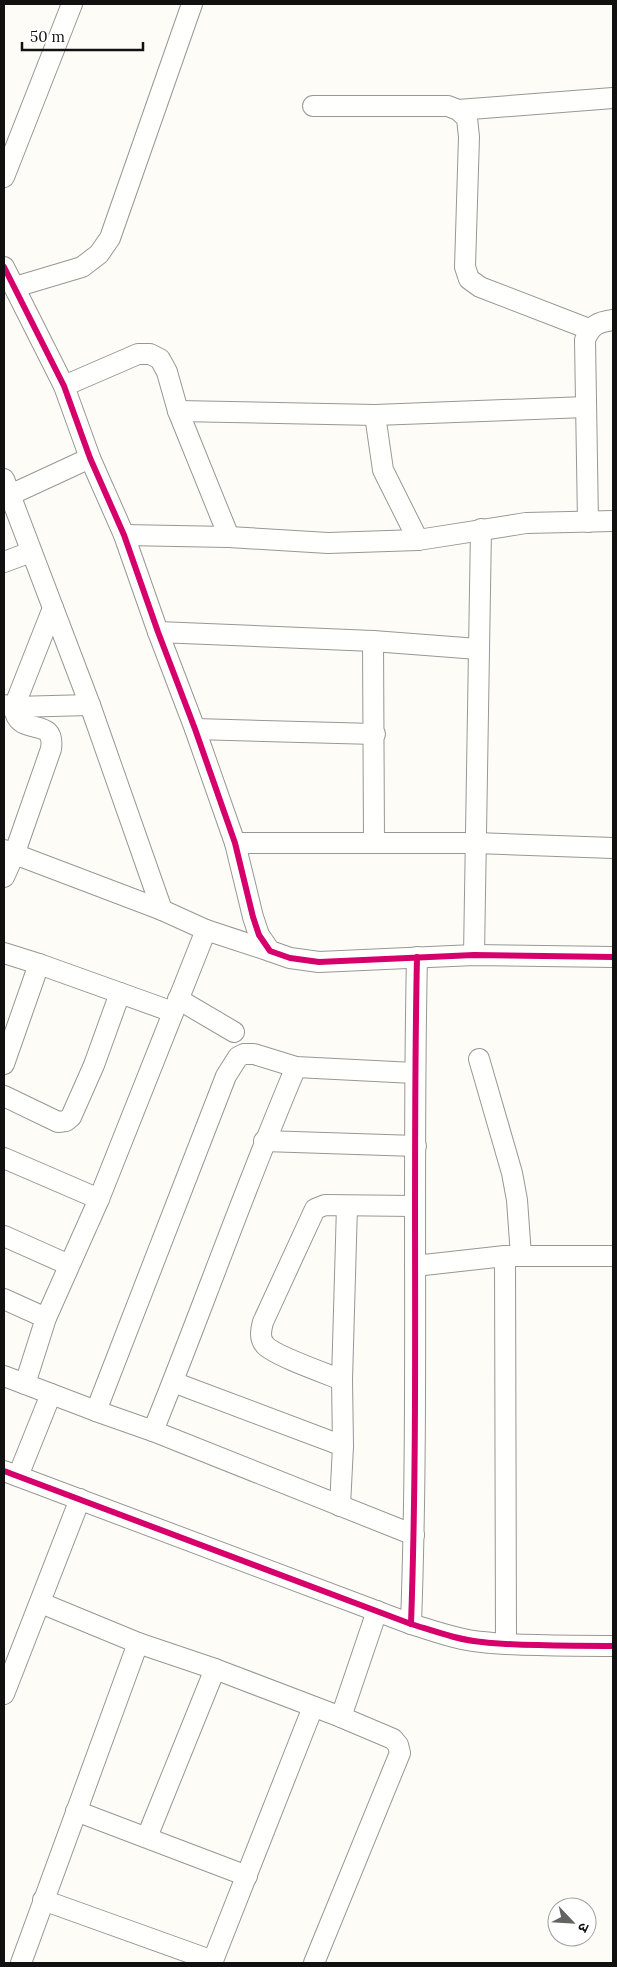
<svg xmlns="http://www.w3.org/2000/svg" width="617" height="1967" font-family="Lora,'Noto Sans Devanagari',serif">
<rect width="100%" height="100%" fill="#fdfcf7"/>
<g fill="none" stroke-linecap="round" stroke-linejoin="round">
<!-- minor casing -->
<g stroke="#979795" stroke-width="22">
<g id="minor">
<polyline points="313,106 448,106 458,110 467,118 469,137 465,267 469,279 480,287 589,329"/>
<polyline points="458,110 613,98"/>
<polyline points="4,177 72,4"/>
<polyline points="4,267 64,386 90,458 124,535 158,632 195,729 235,843 253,917 259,935 270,951 290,958 319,962 474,955 613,957"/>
<polyline points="15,287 82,267 99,254 110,238 192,4"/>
<polyline points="64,386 138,354 150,354 160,359 167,372 178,411 229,537"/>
<polyline points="178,411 375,415 586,407"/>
<polyline points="375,415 383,470 418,540"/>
<polyline points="4,479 90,705 162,910"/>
<polyline points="10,495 90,458"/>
<path d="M588,522L585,340C591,325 598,322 613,320"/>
<polyline points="124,535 229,537 328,543 418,540 526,523 613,521"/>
<polyline points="4,562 31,552"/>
<polyline points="158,632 373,641 478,649"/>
<polyline points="373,641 374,842"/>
<polyline points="4,705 14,707 90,705"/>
<polyline points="195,729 375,734"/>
<polyline points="235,843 476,843 613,848"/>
<polyline points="4,850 162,910 206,930 270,951"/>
<path d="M4,877L14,855L51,749C56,714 17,739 14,707L53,608"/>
<polyline points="4,953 39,964 173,1012"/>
<polyline points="474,955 481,529"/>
<polyline points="178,999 234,1032"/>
<polyline points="479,1059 512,1173 517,1200 521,1256"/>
<polyline points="4,1064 39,964"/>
<polyline points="4,1096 58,1122 66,1121 71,1117 94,1065 120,993"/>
<polyline points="264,1141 416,1146"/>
<polyline points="4,1158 99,1199"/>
<polyline points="4,1236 69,1265"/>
<polyline points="505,1256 506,1644"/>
<polyline points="415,1266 505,1256 613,1256"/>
<polyline points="4,1299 46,1318"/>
<polyline points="4,1376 96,1411 153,1431 414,1535"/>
<path d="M342,1380C327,1374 273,1355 265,1345C259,1338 261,1330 263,1322L315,1209L325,1205L414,1206"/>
<polyline points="173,1382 343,1446"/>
<polyline points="25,1384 46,1318 99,1199 206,930"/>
<polyline points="96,1411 226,1076 238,1057 244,1054 254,1054 296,1067 414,1073"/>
<path d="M153,1431C202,1310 245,1187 296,1067"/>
<path d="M4,1471L411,1624C434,1631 458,1640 482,1642C525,1647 570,1645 613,1646"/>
<polyline points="18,1476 51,1394"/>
<polyline points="340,1506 343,1446 342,1380 347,1206"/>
<polyline points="41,1603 138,1643 215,1669 341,1717 393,1739 398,1745 400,1753 314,1963"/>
<path d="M411,1624C419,1402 412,1179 417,957"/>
<polyline points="4,1694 80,1499"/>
<polyline points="341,1717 377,1611"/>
<polyline points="76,1811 247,1876"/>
<polyline points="147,1837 215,1669"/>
<polyline points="43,1900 213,1961"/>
<polyline points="21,1963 138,1643"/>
<polyline points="212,1963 313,1707"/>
</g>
</g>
<!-- minor -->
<use href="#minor" stroke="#fffffe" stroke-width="20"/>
<!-- cycleway casing -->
<g stroke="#fff" stroke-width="9">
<g id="cycleway">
<polyline points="4,267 64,386 90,458 124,535 158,632 195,729 235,843 253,917 259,935 270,951 290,958 319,962 474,955 613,957"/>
<path d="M4,1471L411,1624C434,1631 458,1640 482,1642C525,1647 570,1645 613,1646"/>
<path d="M411,1624C419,1402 412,1179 417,957"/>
</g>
</g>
<!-- cycleway -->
<use href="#cycleway" stroke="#d6006c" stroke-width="6"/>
</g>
<!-- border -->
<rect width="617" height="1967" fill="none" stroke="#111111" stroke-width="10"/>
<!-- north arrow -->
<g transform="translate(572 1922) rotate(115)"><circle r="24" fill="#ffffff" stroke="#a0a0a0"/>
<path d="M0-4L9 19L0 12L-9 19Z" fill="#646362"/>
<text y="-8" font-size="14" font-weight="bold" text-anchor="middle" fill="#111111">उ</text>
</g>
<!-- scale -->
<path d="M22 42v8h121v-8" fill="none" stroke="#111111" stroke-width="2.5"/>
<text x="30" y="42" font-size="15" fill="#111111" stroke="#ffffff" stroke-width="4" paint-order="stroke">50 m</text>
</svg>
